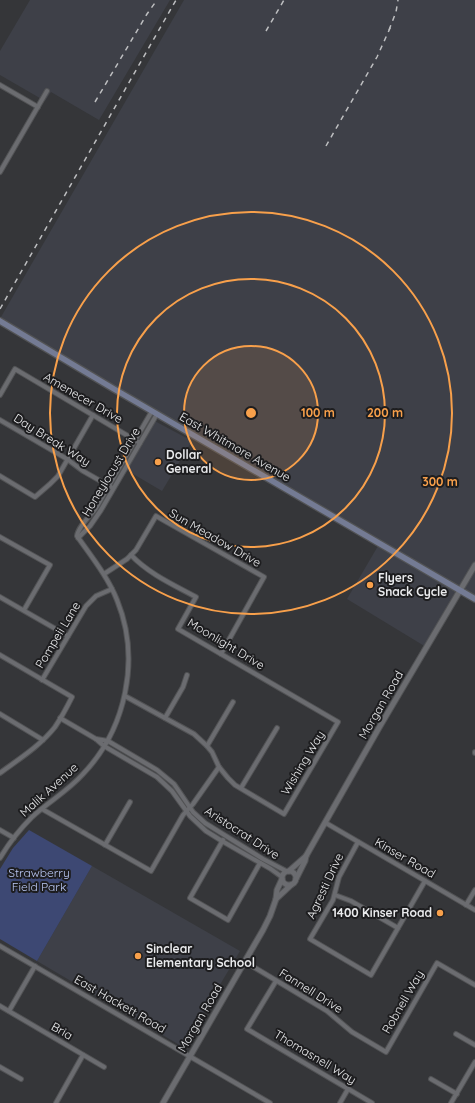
<svg xmlns="http://www.w3.org/2000/svg" width="475" height="1103" font-family="Quicksand,sans-serif">
<rect width="100%" height="100%" fill="#353639"/>
<!-- built -->
<g fill="#3e4048">
<polygon points="30,0 170,0 99,120 51,92 45,101 0,75 0,51"/>
<polygon points="184,0 475,0 475,599 225,454 1,317"/>
<polygon points="151,419 192,441 162,491 123,468"/>
<polygon points="378,546 456,591 426,647 347,599"/>
<polygon points="92,866 240,951 183,1047 37,961"/>
</g>
<!-- green -->
<polygon fill="#3d4873" points="29,830 92,866 37,961 0,939 0,869 13,848"/>
<g fill="none" stroke-linecap="round" stroke-linejoin="round">
<!-- minor casing -->
<g stroke="#525355" stroke-width="6">
<g id="minor">
<polyline points="0,85 38,107"/>
<polyline points="0,172 47,91"/>
<polyline points="0,395 15,369 140,443"/>
<polyline points="0,420 67,459 83,471 111,487"/>
<polyline points="0,476 35,497 50,484 58,476 93,415"/>
<polyline points="0,537 50,565 24,610"/>
<polyline points="78,538 90,526 101,510 157,414"/>
<polyline points="104,574 127,559 136,550 156,516 264,577 221,654"/>
<polyline points="0,597 68,636"/>
<path d="M0,655L72,697C67,707 61,718 55,727C40,746 19,759 0,773"/>
<polyline points="42,680 86,606 96,596 112,589"/>
<path d="M125,696L194,734L207,746L212,752L219,767L228,778L235,785L284,814L338,722L178,629L196,597C174,585 149,574 131,555"/>
<polyline points="0,714 43,740"/>
<polyline points="60,718 96,739 104,746 157,777 172,791 190,816 206,831 222,841 271,869 282,877"/>
<polyline points="165,718 183,687 187,675"/>
<polyline points="96,739 108,741 157,770 174,784 193,812 205,823 263,859 286,871"/>
<polyline points="207,746 233,702"/>
<polyline points="475,753 475,752"/>
<polyline points="241,788 277,728"/>
<polyline points="42,809 151,871 183,815 193,804 219,767"/>
<polyline points="326,823 475,910"/>
<polyline points="0,830 14,838"/>
<polyline points="223,840 190,898 228,920 260,863"/>
<polyline points="358,842 339,877 333,900 310,939 371,975 425,881"/>
<polyline points="105,845 130,802"/>
<path d="M0,858C9,843 20,829 32,817C48,802 68,791 83,774C126,729 141,659 117,600C108,577 91,556 77,536C78,527 90,516 96,508L152,411"/>
<polyline points="335,895 351,901 398,928"/>
<polyline points="466,905 475,890"/>
<polyline points="0,946 270,1103"/>
<polyline points="245,961 252,966 327,1011 352,1032 386,1052 437,963 475,985"/>
<polyline points="276,981 247,1029 372,1103"/>
<polyline points="0,1006 104,1067"/>
<polyline points="9,1011 35,966"/>
<polyline points="456,1034 475,1045"/>
<polyline points="0,1067 21,1079"/>
<polyline points="431,1079 457,1094"/>
<polyline points="56,1103 83,1055"/>
<polyline points="340,1103 348,1089"/>
<polyline points="451,1103 475,1062"/>
</g>
</g>
<!-- tertiary casing -->
<g stroke="#525355" stroke-width="7">
<g id="tertiary">
<polyline points="289,871 306,856"/>
<circle cx="289" cy="878" r="7"/>
<polyline points="296,879 305,861 306,856 380,726 475,565"/>
<polyline points="276,899 291,885"/>
<polyline points="163,1103 263,930 270,916 276,899 277,890 282,879"/>
</g>
</g>
<!-- secondary casing -->
<g stroke="#525355" stroke-width="8">
<polyline id="secondary" points="0,321 114,389 475,599"/>
</g>
<!-- minor -->
<use href="#minor" stroke="#6b6c70" stroke-width="4"/>
<!-- tertiary -->
<use href="#tertiary" stroke="#6b6c70" stroke-width="5"/>
<!-- secondary -->
<use href="#secondary" stroke="#747b94" stroke-width="5.5"/>
<!-- rail -->
<g stroke="#bebfc1" stroke-width="1.5" stroke-dasharray="5 5" stroke-linecap="butt">
<polyline points="389,30 396,12 398,0"/>
<polyline points="266,31 284,0"/>
<polyline points="95,102 147,14 157,0"/>
<polyline points="326,146 377,57 391,26"/>
<polyline points="0,309 176,0"/>
</g>
</g>
<!-- distance rings -->
<circle cx="251" cy="413" r="67" fill="#f8a04b" fill-opacity=".12"/>
<g fill="none" stroke="#f8a04b" stroke-width="2">
<circle cx="251" cy="413" r="67"/>
<circle cx="251" cy="413" r="134"/>
<circle cx="251" cy="413" r="201"/>
</g>
<!-- markers -->
<g fill="#f8a04b" stroke="#1d1d1f" stroke-width="1.5">
<circle cx="158" cy="462" r="4"/>
<circle cx="370" cy="585" r="4"/>
<circle cx="440" cy="913" r="4"/>
<circle cx="138" cy="956" r="4"/>
</g>
<g text-anchor="middle" stroke-width="4" stroke-linejoin="round" paint-order="stroke">
<!-- street labels -->
<g font-size="12" fill="#eaebed" stroke="#1d1d1f">
<text transform="translate(83 398) rotate(30)" y="4">Amenecer Drive</text>
<text transform="translate(52 440) rotate(32)" y="4">Day Break Way</text>
<text transform="translate(235 447) rotate(30)" y="4">East Whitmore Avenue</text>
<text transform="translate(111 472) rotate(-59)" y="4">Honeylocust Drive</text>
<text transform="translate(215 538) rotate(30)" y="4">Sun Meadow Drive</text>
<text transform="translate(58 635) rotate(-59)" y="4">Pompeii Lane</text>
<text transform="translate(226 644) rotate(31)" y="4">Moonlight Drive</text>
<text transform="translate(381 705) rotate(-60)" y="4">Morgan Road</text>
<text transform="translate(303 763) rotate(-59)" y="4">Wishing Way</text>
<text transform="translate(49 790) rotate(-42)" y="4">Malik Avenue</text>
<text transform="translate(242 833) rotate(33)" y="4">Aristocrat Drive</text>
<text transform="translate(405 858) rotate(30)" y="4">Kinser Road</text>
<text transform="translate(325 886) rotate(-65)" y="4">Agresti Drive</text>
<text transform="translate(311 991) rotate(32)" y="4">Fannell Drive</text>
<text transform="translate(403 1002) rotate(-60)" y="4">Robnell Way</text>
<text transform="translate(120 1004) rotate(30)" y="4">East Hackett Road</text>
<text transform="translate(200 1018) rotate(-60)" y="4">Morgan Road</text>
<text transform="translate(62 1031) rotate(30)" y="4">Bria</text>
<text transform="translate(315 1057) rotate(31)" y="4">Thomasnell Way</text>
</g>
<!-- poi labels -->
<g font-size="12" font-weight="bold" fill="#eaebed" stroke="#1d1d1f" text-anchor="start">
<text x="166" y="459">Dollar<tspan x="166" dy="14">General</tspan></text>
<text x="378" y="582">Flyers<tspan x="378" dy="14">Snack Cycle</tspan></text>
<text x="432" y="917" text-anchor="end">1400 Kinser Road</text>
<text x="146" y="953">Sinclear<tspan x="146" dy="14">Elementary School</tspan></text>
</g>
<!-- park labels -->
<g font-size="12" fill="#bbc9f6" stroke="#1d1d1f">
<text x="39" y="877">Strawberry<tspan x="39" dy="14">Field Park</tspan></text>
</g>
</g>
<circle cx="251" cy="413" r="6" fill="#f8a04b" stroke="#1d1d1f" stroke-width="2"/>
<g font-size="12" text-anchor="middle" font-weight="bold" fill="#f8a04b" stroke="#1d1d1f" stroke-width="4" stroke-linejoin="round" paint-order="stroke">
<text x="318" y="417">100 m</text>
<text x="385" y="417">200 m</text>
<text x="440" y="486">300 m</text>
</g>
</svg>
